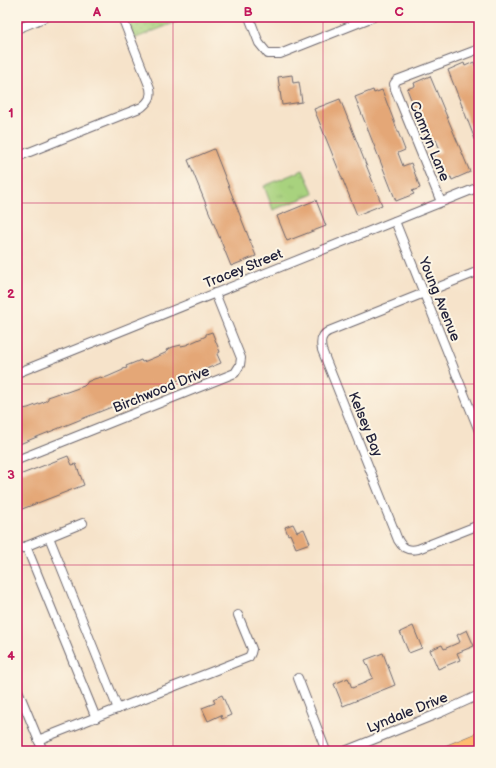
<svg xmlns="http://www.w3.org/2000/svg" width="496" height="768" font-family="'Balsamiq Sans',sans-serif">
<defs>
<pattern id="grass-tufts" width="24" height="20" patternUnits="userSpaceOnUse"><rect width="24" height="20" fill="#a8d27e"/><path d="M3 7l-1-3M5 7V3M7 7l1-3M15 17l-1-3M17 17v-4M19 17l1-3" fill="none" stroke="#90b46e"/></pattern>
<pattern id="park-dots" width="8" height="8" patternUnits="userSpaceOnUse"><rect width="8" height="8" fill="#a8d27e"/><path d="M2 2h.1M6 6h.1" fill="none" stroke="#90b46e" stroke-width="1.8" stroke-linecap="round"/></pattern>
</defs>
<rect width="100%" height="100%" fill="#fcf5e5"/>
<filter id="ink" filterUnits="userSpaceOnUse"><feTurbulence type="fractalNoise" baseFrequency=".025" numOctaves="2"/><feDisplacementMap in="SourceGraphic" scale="8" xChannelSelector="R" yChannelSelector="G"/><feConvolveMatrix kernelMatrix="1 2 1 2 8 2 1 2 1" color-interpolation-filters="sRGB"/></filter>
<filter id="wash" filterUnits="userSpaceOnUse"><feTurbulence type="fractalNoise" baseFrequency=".012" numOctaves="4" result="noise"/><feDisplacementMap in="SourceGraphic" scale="16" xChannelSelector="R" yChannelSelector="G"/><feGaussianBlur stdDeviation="0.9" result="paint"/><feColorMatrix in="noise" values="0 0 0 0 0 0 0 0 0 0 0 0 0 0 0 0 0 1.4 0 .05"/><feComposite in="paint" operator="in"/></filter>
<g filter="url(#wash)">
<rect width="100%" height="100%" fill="#f6e3ca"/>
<!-- grass -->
<polygon fill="url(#grass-tufts)" stroke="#657a5c" points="303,170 314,194 273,210 264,186"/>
<!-- park -->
<polygon fill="url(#park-dots)" stroke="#657a5c" points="122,17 189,17 131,40"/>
<g id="blocks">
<!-- building -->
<g fill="#e4a777">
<polygon points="474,62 479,77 478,147 448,70 464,63 465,66"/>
<polygon points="292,75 293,83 299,82 302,102 282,105 278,77"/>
<polygon points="430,76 470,172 452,180 451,177 443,180 433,155 441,152 436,140 428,143 407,89 415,86 414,83"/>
<polygon points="373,90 374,93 382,90 405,150 398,153 403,166 411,163 420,188 412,191 414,194 396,201 355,97"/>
<polygon points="340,99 382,205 357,215 314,109"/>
<polygon points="214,149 256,256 231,266 188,160"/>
<polygon points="316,200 326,226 287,241 277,216"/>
<polygon points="212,332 220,352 217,354 221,363 17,445 17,410 23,408 23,409 28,408 44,402 48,399 48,397 54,395 62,392 63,393 67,392 84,386 87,383 87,382 94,379 101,377 102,378 107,377 123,370 123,369 127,368 126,366 141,360 142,362 146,361 163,354 167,352 166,350 173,347 181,345 181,346 186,345 202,338 206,336 206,334"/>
<polygon points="68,456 72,465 76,464 84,485 17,511 17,476"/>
<polygon points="293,524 297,532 304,529 310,543 296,548 290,534 288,535 285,527"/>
<polygon points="413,626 422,648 409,653 400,632"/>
<polygon points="467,630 474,646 457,653 460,660 438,669 430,650 442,645 444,649 460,642 457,635"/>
<polygon points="383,653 395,685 343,706 334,684 348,678 352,688 367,682 366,681 373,678 365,660"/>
<polygon points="222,695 231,715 222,719 221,715 208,721 202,708 215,703 213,699"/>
</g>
</g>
</g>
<g filter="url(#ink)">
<use href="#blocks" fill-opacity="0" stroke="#6c666d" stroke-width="1"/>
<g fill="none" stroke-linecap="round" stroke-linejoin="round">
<!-- minor casing -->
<g stroke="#6c666d" stroke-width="10">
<g id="minor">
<polyline points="249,17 259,43 268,54 280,54 373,17"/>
<polyline points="17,29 46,17"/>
<path d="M17,157L142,107C149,101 152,97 150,88L122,17"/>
<polyline points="441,202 395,89 394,84 397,80 479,49"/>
<polyline points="395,221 479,431"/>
<path d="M479,271L329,331C321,335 320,341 322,350L398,540C403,549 409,551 418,549L479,525"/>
<polyline points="17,373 479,187"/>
<polyline points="17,460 235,373 240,365 241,358 215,293"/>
<polyline points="49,537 118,709"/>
<polyline points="26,546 96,718"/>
<polyline points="17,550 83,523"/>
<polyline points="298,678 326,751"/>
<polyline points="17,688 43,751"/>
<polyline points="38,740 249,657 251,653 252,649 238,615"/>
<polyline points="345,751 442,712 479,695"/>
</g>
</g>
<!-- primary casing -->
<g stroke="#6c666d" stroke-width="14">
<polyline id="primary" points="450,751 479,739"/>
</g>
<!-- minor -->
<use href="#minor" stroke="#fff" stroke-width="8"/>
<!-- primary -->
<use href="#primary" stroke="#febc70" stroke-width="13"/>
</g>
</g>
<!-- grid -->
<path fill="none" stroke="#c2185b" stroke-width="1" stroke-opacity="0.55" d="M173,17V751M323,17V751M17,203H479M17,384H479M17,565H479"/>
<g text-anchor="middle" stroke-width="4" stroke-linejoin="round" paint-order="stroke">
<!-- street labels -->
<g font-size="14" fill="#22223b" stroke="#fcf5e5">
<text transform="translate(430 141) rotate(68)" y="5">Camryn Lane</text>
<text transform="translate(243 268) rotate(-22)" y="5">Tracey Street</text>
<text transform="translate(440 299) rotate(68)" y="5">Young Avenue</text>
<text transform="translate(161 389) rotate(-22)" y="5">Birchwood Drive</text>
<text transform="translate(366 424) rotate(68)" y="5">Kelsey Bay</text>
<text transform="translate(407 712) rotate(-22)" y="5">Lyndale Drive</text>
</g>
</g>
<!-- margin -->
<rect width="496" height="768" fill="none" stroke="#fcf5e5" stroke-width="44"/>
<rect x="22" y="22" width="452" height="724" fill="none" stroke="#c2185b" stroke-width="1.5"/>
<g font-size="13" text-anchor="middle" font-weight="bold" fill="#c2185b">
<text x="97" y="16">A</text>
<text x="248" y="16">B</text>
<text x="399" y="16">C</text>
<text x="11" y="117">1</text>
<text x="11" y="298">2</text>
<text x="11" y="479">3</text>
<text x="11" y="660">4</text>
</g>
</svg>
